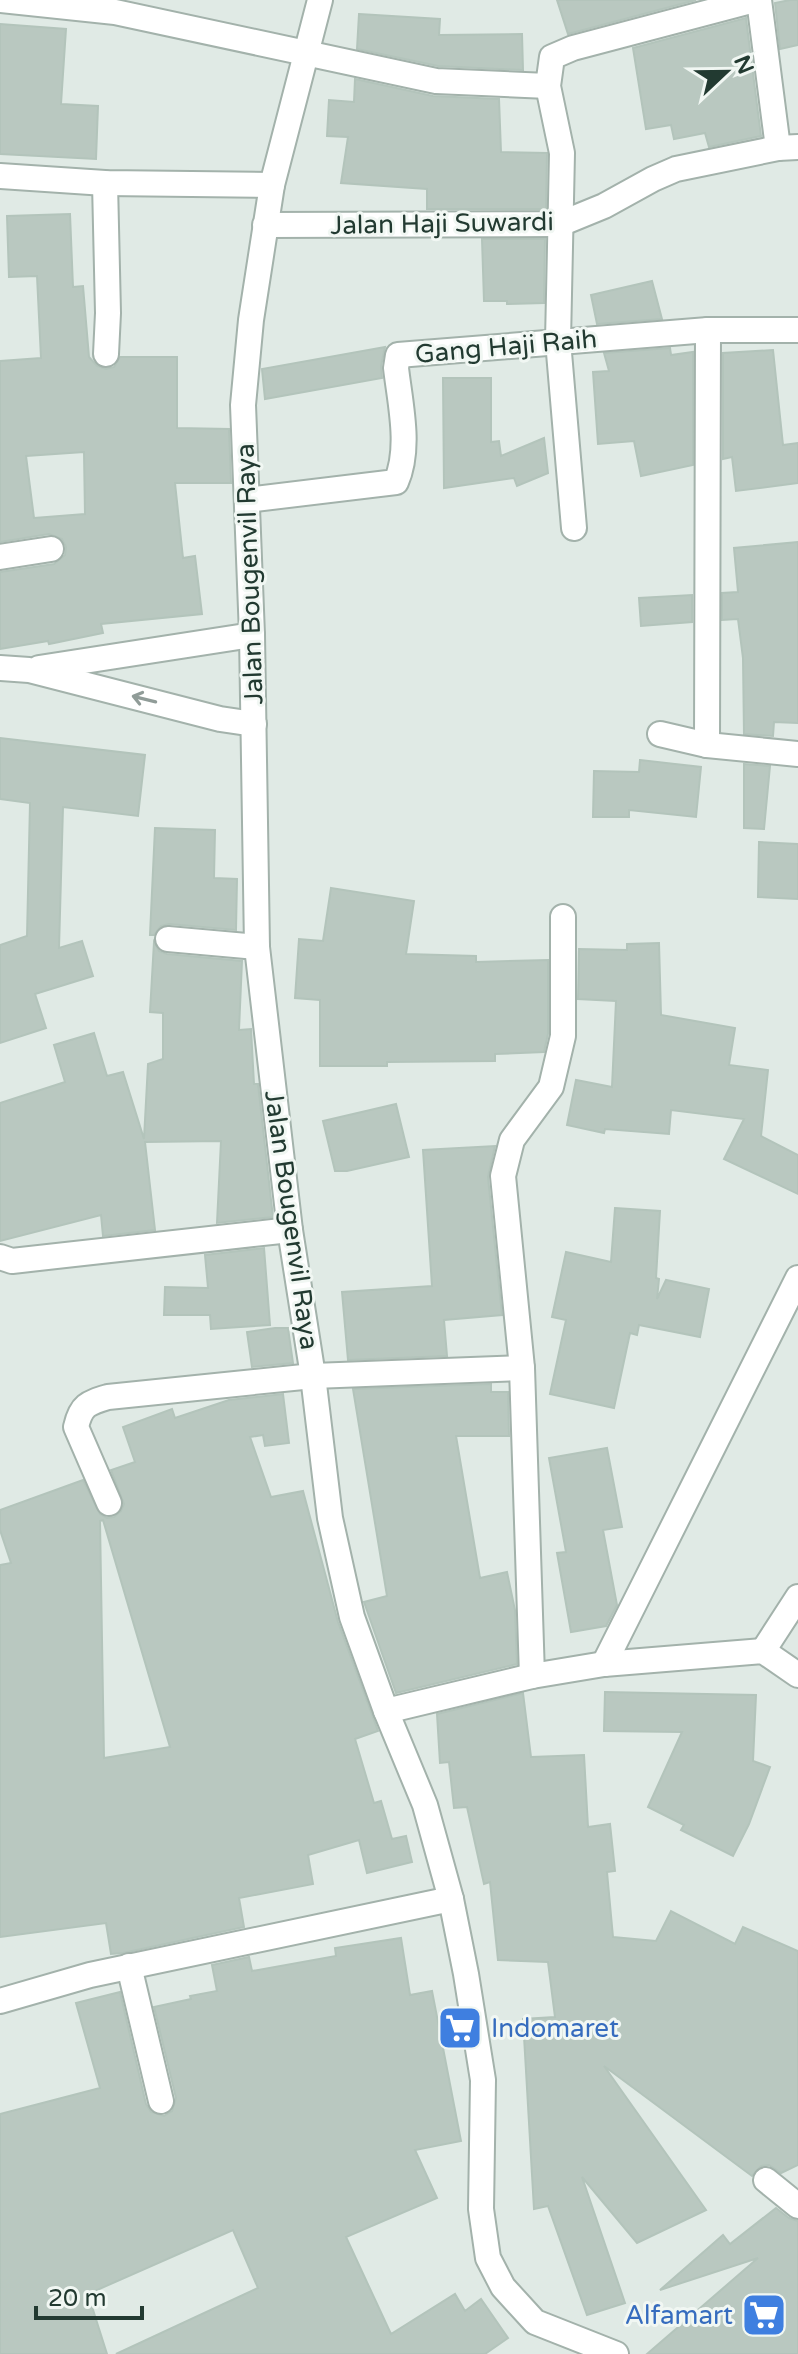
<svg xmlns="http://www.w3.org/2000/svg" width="798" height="2354" font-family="'Varela Round',sans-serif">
<rect width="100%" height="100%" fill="#e0eae5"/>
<!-- building -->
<g fill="#b9c8c0" stroke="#b3c4bb" stroke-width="2" fill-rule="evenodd">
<polygon points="557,0 696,0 568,34"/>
<polygon points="790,0 798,0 798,45 780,49 775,3"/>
<polygon points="359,14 440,19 439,35 522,34 523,70 438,66 357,49"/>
<polygon points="746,18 761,136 709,147 705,133 674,139 671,125 646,129 633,48"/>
<polygon points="0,24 66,29 61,104 98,106 96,159 0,154"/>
<polygon points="355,79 433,96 499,99 501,152 547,153 546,209 427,209 427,189 341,183 348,137 327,136 329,100 354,102"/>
<path d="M70,214L73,287L83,286L89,357L97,366L106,369L114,367L120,357H177V428L229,429L231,483H175L183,558L195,556L202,614L101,624L103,633L49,644L48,641L0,649V572L54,564L65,555L66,547L62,539L49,534L0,542V361L41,358L37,276L9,277L7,216ZM84,452L85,514L34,518L26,456Z"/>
<polygon points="482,239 545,239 544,303 507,304 507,301 484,301"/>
<polygon points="652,281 662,319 597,324 591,295"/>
<polygon points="385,347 381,366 382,378 265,399 262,369"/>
<polygon points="670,348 671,355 693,352 693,465 641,476 634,441 598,444 593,372 609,371 604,353"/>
<polygon points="773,350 783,445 798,443 798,483 736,491 732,457 723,459 723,353"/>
<polygon points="443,378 491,378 491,442 499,441 501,456 544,438 548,473 517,486 514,478 444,488"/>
<polygon points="798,542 798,723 774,722 773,736 744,734 743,658 738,619 722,620 722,593 738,592 734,548"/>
<polygon points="692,595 692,622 641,626 639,598"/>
<polygon points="0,738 145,755 138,816 63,807 59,948 82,941 93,976 35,994 46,1028 0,1043 0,945 27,936 30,803 0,799"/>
<polygon points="640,760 701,767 696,817 629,810 629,817 593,817 594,771 639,772"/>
<polygon points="744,764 770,766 764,829 744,828"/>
<polygon points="155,828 215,830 214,878 237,879 236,930 169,924 161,926 154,935 150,935"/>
<polygon points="759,842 798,844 798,899 758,897"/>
<polygon points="331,888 414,901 406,954 476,956 476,962 548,960 548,1034 544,1052 495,1054 495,1061 387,1062 387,1066 320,1066 320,1000 295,998 299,939 323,941"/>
<polygon points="154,942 159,951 167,954 242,961 239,1030 251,1029 254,1084 258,1084 273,1217 217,1223 221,1141 145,1142 155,1230 103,1236 101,1215 0,1241 0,1103 65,1082 54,1045 94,1033 107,1076 123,1072 144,1139 148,1064 163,1059 163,1013 150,1012"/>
<polygon points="659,943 661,1015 735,1028 729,1065 768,1070 761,1136 798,1155 798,1194 724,1159 744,1119 671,1110 669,1134 605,1129 604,1133 567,1125 576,1080 612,1087 616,1001 578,999 579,949 627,950 627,944"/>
<polygon points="396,1104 409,1157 347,1171 335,1171 323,1121"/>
<polygon points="495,1146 488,1177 502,1315 444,1320 447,1356 348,1360 342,1292 432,1286 423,1150"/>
<polygon points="615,1208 660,1211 656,1278 659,1279 657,1299 666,1280 709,1289 700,1337 639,1325 637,1335 630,1333 614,1408 550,1394 566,1320 552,1317 566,1252 611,1262"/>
<polygon points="264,1248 270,1325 211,1329 210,1315 164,1315 165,1287 208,1288 205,1255"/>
<polygon points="275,1328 288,1328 293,1363 252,1367 247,1332"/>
<polygon points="491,1384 491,1392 508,1392 509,1436 456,1436 480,1578 507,1572 515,1610 517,1664 396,1693 364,1602 387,1596 353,1389"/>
<path d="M283,1394L289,1443L265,1446L263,1435L250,1437L271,1497L303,1491L338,1622L378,1731L355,1739L374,1803L381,1801L392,1839L406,1836L412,1862L367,1873L359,1840L308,1855L313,1884L239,1898L244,1927L123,1953L111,1954L106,1923L0,1937V1565L11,1563L0,1530V1510L83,1480L100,1514L107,1518L114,1517L121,1511L124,1504L111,1470L135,1462L123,1427L172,1409L175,1418L229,1400ZM103,1520L170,1747L104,1758L100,1521Z"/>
<polygon points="607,1448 622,1527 603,1530 617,1605 606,1626 571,1632 557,1553 566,1552 549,1458"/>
<polygon points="605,1692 756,1695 753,1761 770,1767 749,1824 733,1856 681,1830 684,1825 648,1807 682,1732 604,1731"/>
<polygon points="523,1693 531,1757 584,1755 588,1827 610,1824 615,1871 607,1872 613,1937 656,1941 671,1911 735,1944 743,1927 798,1951 798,2165 781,2173 769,2165 761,2166 752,2176 604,2066 706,2210 637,2243 582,2177 625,2303 587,2315 548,2206 534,2209 523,2019 555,2017 548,1962 498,1960 490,1882 484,1884 467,1807 454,1808 449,1762 440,1763 437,1714"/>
<polygon points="401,1938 410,1995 432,1991 461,2141 415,2150 437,2198 346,2237 391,2334 455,2294 465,2311 481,2299 508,2338 485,2354 116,2354 258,2288 233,2230 88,2294 107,2354 0,2354 0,2114 100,2088 76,2003 120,1992 146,2104 151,2112 164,2116 172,2111 176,2098 154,2007 191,1999 190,1996 217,1991 212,1965 249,1957 252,1971 336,1956 335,1948"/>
<polygon points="776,2208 789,2218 798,2221 798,2354 647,2354 758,2258 660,2290 723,2235 730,2244"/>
</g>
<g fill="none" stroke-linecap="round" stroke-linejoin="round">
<!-- street casing -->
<g stroke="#a3b2ab" stroke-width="28">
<g id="street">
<polyline points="0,0 115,12 436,81 548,86"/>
<polyline points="320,0 272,185 251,320 243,405 252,635 257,947 290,1230 313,1376 330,1518 352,1617 386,1711 425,1805 451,1899 466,1974 483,2080 481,2209 488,2258 503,2287 535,2322 616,2354"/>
<polyline points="759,0 778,148"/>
<polyline points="0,176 105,183 272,185"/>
<polyline points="105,183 108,313 106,354"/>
<polyline points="265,225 560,224 604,206 653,179 676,169 778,148 798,147"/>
<path d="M247,500L396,482C411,448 400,403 396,368L398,355L708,330H798"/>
<polyline points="574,528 558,341 562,153 548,86 552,57 573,48 755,0"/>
<polyline points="0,557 51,549"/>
<polyline points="0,668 29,670 220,719 254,724"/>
<polyline points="39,668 252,635"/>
<polyline points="660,734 707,745 798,754"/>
<polyline points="707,745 708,330"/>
<polyline points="168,939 257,947"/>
<polyline points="0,1257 12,1261 290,1230"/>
<path d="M109,1503L76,1427C81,1405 88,1403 108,1397L313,1376L522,1368"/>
<polyline points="763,1651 798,1597"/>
<polyline points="604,1664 798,1278"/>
<polyline points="532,1676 522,1368 503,1176 512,1140 551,1087 563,1036 563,917"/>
<polyline points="386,1711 532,1676 604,1664 763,1651 798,1675"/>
<polyline points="129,1966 161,2101"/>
<polyline points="0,2001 90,1975 451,1899"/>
<polyline points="766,2180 798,2206"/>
</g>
</g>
<!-- street -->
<use href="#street" stroke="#fff" stroke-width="24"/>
</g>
<!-- one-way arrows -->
<defs><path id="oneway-shaft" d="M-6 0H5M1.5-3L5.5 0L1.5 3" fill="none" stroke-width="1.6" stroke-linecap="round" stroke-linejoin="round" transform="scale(2)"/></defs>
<use stroke="#909c98" href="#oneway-shaft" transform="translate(144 699) rotate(-166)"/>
<!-- icons -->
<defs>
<g id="supermarket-square" transform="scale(2.3)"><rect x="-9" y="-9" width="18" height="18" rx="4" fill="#3f7fe0" stroke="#f1f7f3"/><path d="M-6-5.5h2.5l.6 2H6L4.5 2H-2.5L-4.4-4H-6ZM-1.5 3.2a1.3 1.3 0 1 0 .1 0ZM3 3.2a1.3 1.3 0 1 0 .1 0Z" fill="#fff"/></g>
</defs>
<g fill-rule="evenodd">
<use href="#supermarket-square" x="460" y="2028"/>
<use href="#supermarket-square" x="764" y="2315"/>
</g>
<g text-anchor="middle" stroke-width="6" stroke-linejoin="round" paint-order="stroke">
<!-- street labels -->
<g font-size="26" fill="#223a31" stroke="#f1f7f3">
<text transform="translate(442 223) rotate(-1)" y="9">Jalan Haji Suwardi</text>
<text transform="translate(506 346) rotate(-5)" y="9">Gang Haji Raih</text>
<text transform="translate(249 574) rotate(-92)" y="9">Jalan Bougenvil Raya</text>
<text transform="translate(292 1220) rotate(82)" y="9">Jalan Bougenvil Raya</text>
</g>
<!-- shop labels -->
<g font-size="26" fill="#366cbe" stroke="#f1f7f3" text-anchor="start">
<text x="491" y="2037">Indomaret</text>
<text x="733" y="2324" text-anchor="end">Alfamart</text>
</g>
</g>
<!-- north arrow -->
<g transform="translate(726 72) rotate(68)" stroke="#f1f7f3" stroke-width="6" paint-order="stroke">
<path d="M0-6L14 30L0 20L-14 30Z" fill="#223a31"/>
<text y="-12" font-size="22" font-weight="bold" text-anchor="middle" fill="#223a31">N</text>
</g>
<!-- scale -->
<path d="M36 2306v12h106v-12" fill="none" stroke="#223a31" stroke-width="4"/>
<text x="48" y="2306" font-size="24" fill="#223a31" stroke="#f1f7f3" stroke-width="6" paint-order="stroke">20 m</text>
</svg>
